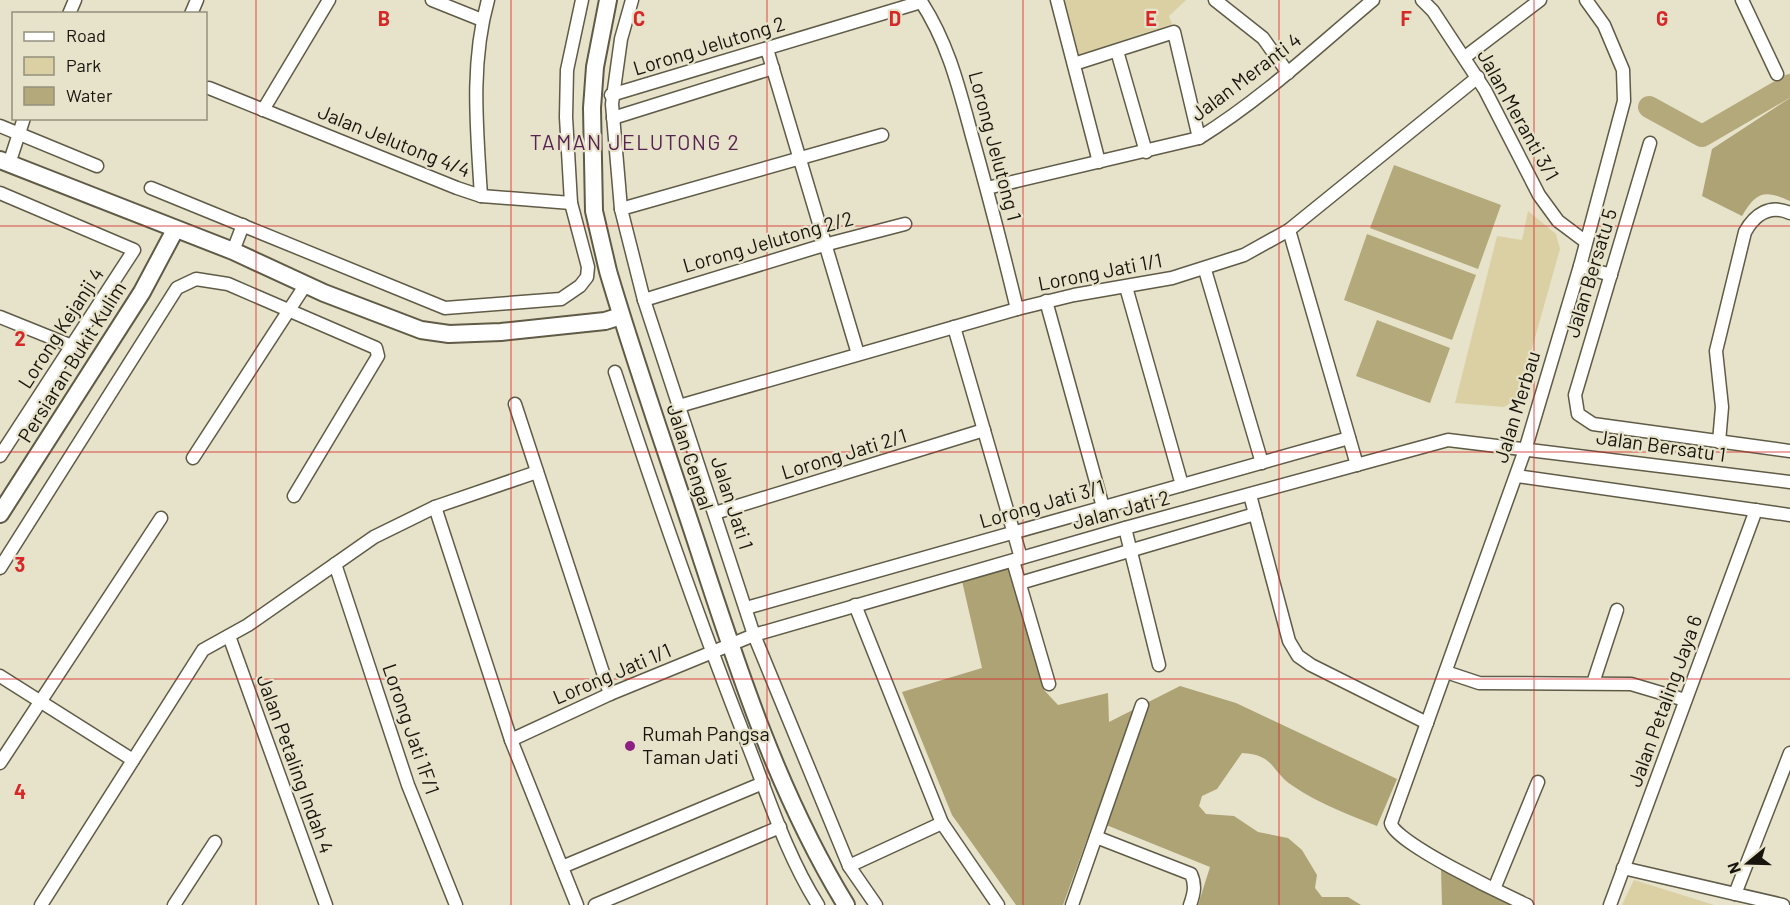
<svg xmlns="http://www.w3.org/2000/svg" width="1790" height="905" font-family="Barlow,sans-serif">
<rect width="100%" height="100%" fill="#e7e2ca"/>
<!-- green -->
<g fill="#dad0a4">
<polygon points="1064,0 1186,0 1169,16 1172,24 1078,55"/>
<polygon points="1528,211 1556,234 1560,249 1518,398 1504,407 1455,403 1497,236 1522,240"/>
<polygon points="1634,880 1714,905 1622,905"/>
</g>
<!-- forest -->
<g fill="#ada375">
<path d="M1790,98V201C1764,189 1756,192 1742,216L1702,196L1712,149Z"/>
<path d="M1011,567L1044,690L1058,705L1108,693L1109,722L1180,686L1236,703L1397,779L1377,826C1349,815 1318,803 1293,786C1270,771 1276,755 1242,753L1217,789L1202,796L1199,806L1206,814L1234,816L1258,832L1288,838L1302,850L1317,875L1315,888L1322,897H1348L1361,905H1198L1210,867L1094,820L1063,905H1016L952,815L902,692L982,668L962,581Z"/>
<polygon points="1441,869 1514,905 1442,905"/>
</g>
<!-- water -->
<g fill="#b4a97b">
<polygon points="1394,165 1501,205 1478,269 1370,228"/>
<polygon points="1367,234 1476,275 1452,340 1344,300"/>
<polygon points="1377,320 1450,348 1430,403 1356,376"/>
</g>
<g fill="none" stroke-linecap="round" stroke-linejoin="round">
<!-- river -->
<polyline stroke="#b4a97b" stroke-width="22" points="1649,107 1702,136 1790,85"/>
<!-- street casing -->
<g stroke="#5f5b46" stroke-width="15">
<g id="street">
<polyline points="432,0 482,20"/>
<polyline points="632,0 621,39 612,104 621,209 644,300 754,635 849,866 876,905"/>
<path d="M920,0C948,42 959,88 972,136C988,193 1003,251 1017,309"/>
<polyline points="1057,0 1099,162"/>
<polyline points="1215,0 1263,38 1288,73"/>
<polyline points="1422,0 1433,11 1485,90 1539,195 1558,221 1586,242"/>
<polyline points="1742,0 1777,74"/>
<polyline points="69,14 75,0"/>
<polyline points="191,14 197,0"/>
<polyline points="767,49 858,354"/>
<polyline points="1117,51 1146,152"/>
<polyline points="1465,57 1540,0"/>
<polyline points="1074,64 1174,32 1199,138"/>
<polyline points="209,88 457,188 481,196 571,203"/>
<polyline points="611,95 921,2"/>
<polyline points="263,110 329,0"/>
<polyline points="613,118 773,68"/>
<polyline points="0,126 97,166"/>
<polyline points="1650,143 1575,395 1578,414 1593,424 1790,451"/>
<polyline points="9,164 24,118"/>
<polyline points="151,188 445,308 561,299 580,286 587,277 588,267 571,203 566,117 567,70 582,0"/>
<path d="M987,188L1199,138C1262,99 1316,48 1373,0"/>
<polyline points="0,193 134,250 0,456"/>
<path d="M481,196C477,130 470,64 488,0"/>
<polyline points="621,209 882,135"/>
<polyline points="1289,230 1357,465"/>
<polyline points="233,251 243,225"/>
<polyline points="1580,266 1611,275"/>
<polyline points="1205,270 1262,463"/>
<polyline points="1126,287 1182,485"/>
<polyline points="644,300 824,245 905,224"/>
<polyline points="1046,301 1103,507"/>
<polyline points="0,317 72,346"/>
<polyline points="954,327 1021,558"/>
<path d="M615,372C655,494 697,615 744,735C767,792 785,853 818,905"/>
<polyline points="515,404 610,694"/>
<polyline points="679,406 1017,309 1074,295 1172,278 1244,255 1289,230 1478,77"/>
<path d="M1719,442L1722,407L1716,351L1745,232C1755,214 1770,204 1790,213"/>
<polyline points="193,458 306,284"/>
<polyline points="1517,476 1790,515"/>
<polyline points="1250,495 1289,641 1298,656 1311,665 1427,723"/>
<polyline points="435,507 511,740 577,905"/>
<polyline points="715,513 984,430"/>
<polyline points="1125,528 1159,665"/>
<polyline points="1013,561 1049,684"/>
<polyline points="335,564 408,785 456,905"/>
<polyline points="0,568 177,288 196,279 228,284 376,348 378,356 294,496"/>
<polyline points="1020,583 1255,514"/>
<polyline points="855,605 942,823 998,905"/>
<polyline points="746,608 1349,438"/>
<polyline points="229,636 326,905"/>
<polyline points="1446,672 1479,683 1631,684 1685,700"/>
<polyline points="0,676 133,760"/>
<polyline points="1593,683 1617,610"/>
<polyline points="511,740 610,694 754,635 1125,528 1448,440 1790,482"/>
<polyline points="0,763 161,518"/>
<path d="M1096,837L1191,874C1196,885 1194,894 1190,905"/>
<polyline points="849,866 942,823"/>
<polyline points="562,867 763,783"/>
<polyline points="1623,868 1783,905"/>
<polyline points="1494,889 1538,782"/>
<polyline points="1735,894 1790,753"/>
<polyline points="41,905 203,650 248,625 374,537 435,507 537,472"/>
<polyline points="174,905 215,842"/>
<polyline points="595,905 780,827"/>
<polyline points="1072,905 1142,705"/>
<path d="M1527,905C1505,895 1393,842 1391,823L1526,447L1580,266L1624,101L1623,70L1604,25L1586,0"/>
<polyline points="1610,905 1756,510"/>
</g>
</g>
<!-- secondary casing -->
<g stroke="#5f5b46" stroke-width="20">
<g id="secondary">
<path d="M608,0L595,67L592,108L594,211L608,271C635,363 667,453 697,544C737,667 778,794 846,905"/>
<polyline points="0,160 233,251 324,293 421,330 449,334 501,332 605,321 621,316"/>
<polyline points="0,514 142,292 175,230"/>
</g>
</g>
<!-- street -->
<use href="#street" stroke="#fff" stroke-width="12"/>
<!-- secondary -->
<use href="#secondary" stroke="#fff" stroke-width="16"/>
</g>
<!-- grid -->
<path fill="none" stroke="#d62828" stroke-width="1.5" stroke-opacity="0.55" d="M256,0V905M511,0V905M767,0V905M1023,0V905M1279,0V905M1534,0V905M0,226H1790M0,452H1790M0,679H1790"/>
<!-- markers -->
<circle fill="#8f2083" stroke="#e7e2ca" stroke-width="2" cx="630" cy="746" r="6"/>
<g text-anchor="middle" stroke-width="4.5" stroke-linejoin="round" paint-order="stroke">
<!-- street labels -->
<g font-size="20" fill="#16140c" stroke="#e7e2ca">
<text transform="translate(709 46) rotate(-17)" y="7">Lorong Jelutong 2</text>
<text transform="translate(1246 77) rotate(-37)" y="7">Jalan Meranti 4</text>
<text transform="translate(1518 115) rotate(61)" y="7">Jalan Meranti 3/1</text>
<text transform="translate(394 141) rotate(22)" y="7">Jalan Jelutong 4/4</text>
<text transform="translate(995 146) rotate(75)" y="7">Lorong Jelutong 1</text>
<text transform="translate(768 242) rotate(-16)" y="7">Lorong Jelutong 2/2</text>
<text transform="translate(1100 272) rotate(-11)" y="7">Lorong Jati 1/1</text>
<text transform="translate(1591 273) rotate(-73)" y="7">Jalan Bersatu 5</text>
<text transform="translate(61 328) rotate(-57)" y="7">Lorong Kejanji 4</text>
<text transform="translate(72 362) rotate(-58)" y="7">Persiaran Bukit Kulim</text>
<text transform="translate(1517 407) rotate(-73)" y="7">Jalan Merbau</text>
<text transform="translate(1661 446) rotate(8)" y="7">Jalan Bersatu 1</text>
<text transform="translate(844 454) rotate(-17)" y="7">Lorong Jati 2/1</text>
<text transform="translate(690 457) rotate(72)" y="7">Jalan Cengal</text>
<text transform="translate(732 503) rotate(72)" y="7">Jalan Jati 1</text>
<text transform="translate(1042 504) rotate(-16)" y="7">Lorong Jati 3/1</text>
<text transform="translate(1121 510) rotate(-15)" y="7">Jalan Jati 2</text>
<text transform="translate(612 674) rotate(-23)" y="7">Lorong Jati 1/1</text>
<text transform="translate(1665 701) rotate(-70)" y="7">Jalan Petaling Jaya 6</text>
<text transform="translate(411 729) rotate(71)" y="7">Lorong Jati 1F/1</text>
<text transform="translate(295 764) rotate(70)" y="7">Jalan Petaling Indah 4</text>
</g>
<!-- poi labels -->
<g font-size="20" fill="#16140c" stroke="#e7e2ca" text-anchor="start">
<text x="642" y="741">Rumah Pangsa<tspan x="642" dy="23">Taman Jati</tspan></text>
</g>
<!-- neighbourhood labels -->
<g font-size="21" letter-spacing="1.5" fill="#572350" stroke="#e7e2ca">
<text x="635" y="150">TAMAN JELUTONG 2</text>
</g>
</g>
<g font-size="20" text-anchor="middle" font-weight="bold" fill="#d62828" stroke="#e7e2ca" stroke-width="4.5" stroke-linejoin="round" paint-order="stroke">
<text x="384" y="26">B</text>
<text x="639" y="26">C</text>
<text x="895" y="26">D</text>
<text x="1151" y="26">E</text>
<text x="1406" y="26">F</text>
<text x="1662" y="26">G</text>
<text x="20" y="346">2</text>
<text x="20" y="572">3</text>
<text x="20" y="799">4</text>
</g>
<!-- legend -->
<rect x="12" y="12" width="195" height="108" fill="#e7e2ca" stroke="#93907e" stroke-width="1.5"/>
<rect x="24" y="32" width="30" height="9" fill="#ffffff" stroke="#93907e" stroke-width="1.5"/>
<text x="66" y="42" font-size="18" fill="#16140c">Road</text>
<rect x="24" y="57" width="30" height="18" fill="#dad0a4" stroke="#93907e" stroke-width="1.5"/>
<text x="66" y="72" font-size="18" fill="#16140c">Park</text>
<rect x="24" y="87" width="30" height="18" fill="#b4a97b" stroke="#93907e" stroke-width="1.5"/>
<text x="66" y="102" font-size="18" fill="#16140c">Water</text>
<!-- north arrow -->
<g transform="translate(1748 863) rotate(251)" stroke="#e7e2ca" stroke-width="4.5" paint-order="stroke">
<path d="M0-4.5L10 22L0 15L-10 22Z" fill="#16140c"/>
<text y="-9" font-size="16" font-weight="bold" text-anchor="middle" fill="#16140c">N</text>
</g>
</svg>
